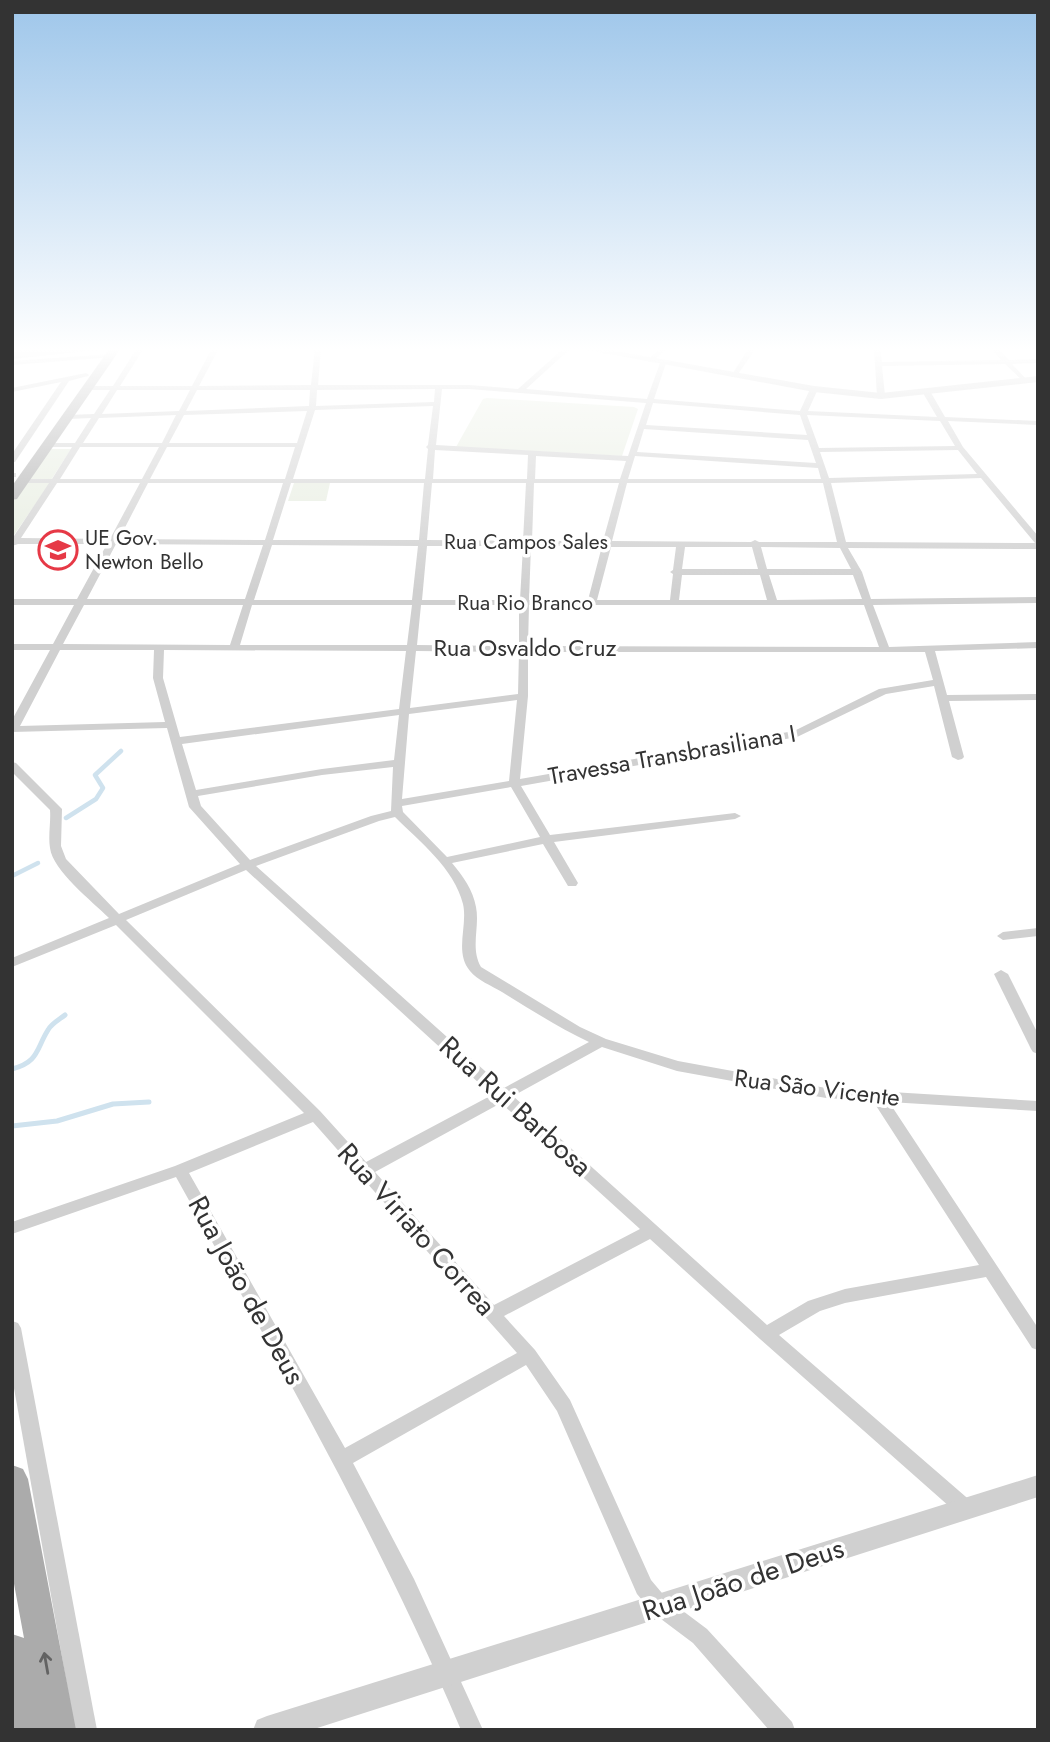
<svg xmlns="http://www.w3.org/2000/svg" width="1050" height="1742" font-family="Jost,sans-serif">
<rect width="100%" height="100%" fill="#fff"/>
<!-- green -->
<g fill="#e6ecdf">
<polygon points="487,398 634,407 638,409 622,456 456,447 483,399"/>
<polygon points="48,449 71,449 51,480 27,480"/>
<polygon points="26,483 50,483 12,538 12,503"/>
<polygon points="294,483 330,483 326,501 288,501"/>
</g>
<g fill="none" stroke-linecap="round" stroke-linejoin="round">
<!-- stream-far1 -->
<g stroke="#cfe2ee" stroke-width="4.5">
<polyline points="66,818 96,799 103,788 95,775 121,751"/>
<polyline points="12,876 38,863"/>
</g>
<!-- stream -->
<g stroke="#cfe2ee" stroke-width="5">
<path d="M12,1069C39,1062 36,1049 48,1030C51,1024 60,1019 65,1015"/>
<polyline points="12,1126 57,1121 113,1104 149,1102"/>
</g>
<!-- minor -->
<g fill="#d0d0d0" fill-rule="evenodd">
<path d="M137,348H144L120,386H192L212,348H219L199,386L311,385L315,348H321L318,385H469L518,389L564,348H571L526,389L647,399L660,363L663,361L666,363L654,399L800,411L810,389L814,387L818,389L808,411L937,417L923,393L927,391H930L945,417L1038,421V425L948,421L963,447L1038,536V549L848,548L862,572L871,599L1038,597V603L873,605L889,647L1038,642V648L935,651L947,695L1038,694V700L949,701L964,757L962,759L958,760L952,757L934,686L886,694L797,737L521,786L550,835L735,813L741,816L735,819L554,842L578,883L576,886H568L543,844L452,863C463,876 473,890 476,907C480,927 470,948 481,967L580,1027L606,1039L678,1061L826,1088L1038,1101V1111L889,1102L1038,1328V1350L1032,1348L986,1277L845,1303L820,1311L779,1335L973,1503L976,1509L973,1515L966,1518L959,1515L760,1339L650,1239L504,1316L535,1350L570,1400L651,1580L667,1599L707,1629L792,1722L795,1730H769L693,1643L653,1613L637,1594L557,1411L526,1365L353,1463L414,1579L483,1730H461C380,1539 277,1359 176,1177L12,1234V1222L175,1166L304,1113L116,925L12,967V958L109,918C92,901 53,871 50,848C48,836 51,822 50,810L12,772V762L16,763L62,809L61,846L66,859L119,914L240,864L189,807L167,728L12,732V720L50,650H12V644H53L74,605H12V599H77L107,544H18L12,546V539L49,483H23L19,481L23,479H52L72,447H48L44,445L48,443H75L91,418L68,419L64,417L68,415L94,414L110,390H88L84,388L88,386H113ZM435,389L434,402L316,406L317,390ZM442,389H469L646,403L628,456L436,445ZM117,390H190L179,411L102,414ZM197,390H310L309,406L186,411ZM653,403L800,415L807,435L646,425ZM433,406L428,445L426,447L428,449L425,479H293L315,410ZM307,411L297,443H169L184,415ZM176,415L162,443H83L99,418ZM807,415L940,421L955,446L819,448ZM644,429L808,440L816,463L637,452ZM80,447H159L142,479H60ZM167,447H295L285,479H150ZM435,450L528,455L527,479H433ZM958,450L977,474L829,478L820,452ZM536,456L626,461L620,479H535ZM635,456L818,468L821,479H628ZM981,478L1035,543L846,542L831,483ZM57,483H140L110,539L21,538ZM148,483H283L265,540L119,539ZM291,483H424L419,540H273ZM432,483H526L523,541L427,540ZM534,483H619L603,541H532ZM627,483H823L837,542H759L755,540L751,542L612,541ZM116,544L263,545L245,599H87ZM272,545L418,546L412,600H254ZM427,546H523L520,600H422ZM531,546H602L588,600H529ZM611,547H676L673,570L670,572L673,574L670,600H597ZM685,547H752L758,569H682ZM761,547L840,548L851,569H767ZM682,575H760L767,600H679ZM769,575H853L862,599L777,600ZM84,605H243L230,645L63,644ZM252,605H412L407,645H240ZM421,605H519V646L417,645ZM529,605H864L879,647L528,646ZM60,650H154L153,678L165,722L20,726ZM164,650L406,651L399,709L180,737L163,678ZM416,651L519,652L518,694L410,708ZM528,652H925L933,680L879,689L794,731L520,779L528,696ZM517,700L509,781L402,799L409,714ZM399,715L394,760L322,769L196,790L182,744ZM393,767L391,811L371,816L250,860L201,806L198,796L322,775ZM511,787L540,837L447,857L403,812L402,806ZM395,817C420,842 454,868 463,904C468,926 454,952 470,971C477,980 492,986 502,992C530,1009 559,1028 589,1042L504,1088L256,866L379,821ZM246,870L492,1095L366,1162L320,1111L126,920ZM602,1047L677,1071L826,1098L873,1101L979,1265L845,1289L808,1301L767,1325L513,1096ZM501,1103L640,1229L494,1305L375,1172ZM313,1122L517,1353L345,1448L189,1173Z"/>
<polygon points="606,348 613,348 607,354 603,354"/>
<polygon points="660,348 667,348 652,362 648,362 648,360"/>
<polygon points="749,348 756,348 736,377 732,377 731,376"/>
<polygon points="874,348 880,348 882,362 1001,360 991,348 998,348 1009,360 1038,359 1038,363 1012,364 1027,380 1024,382 1005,364 882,366 885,396 881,398 877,396"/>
<polygon points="40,349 40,351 38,352 12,354 12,350"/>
<polygon points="111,354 113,355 113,357 12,365 12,361"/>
<polygon points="86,373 89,375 88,376 69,381 15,462 12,462 12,454 61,382 12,392 12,388"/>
<rect x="12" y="473" width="4" height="4"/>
<polygon points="1038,928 1038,936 1003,940 997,936 1003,932"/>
<polygon points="1001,970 1008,974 1038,1034 1038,1054 1033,1052 1031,1049 994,974"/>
<polygon points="12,1321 18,1323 21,1328 97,1730 75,1730 12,1377"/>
</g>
<!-- tertiary -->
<g fill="#d0d0d0" fill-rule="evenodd">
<polygon points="76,348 117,348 12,359 12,353"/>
<polygon points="577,348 598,348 814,386 881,393 1038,376 1038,382 881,399 814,392"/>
<polygon points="1038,1475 1038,1497 311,1730 253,1730 257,1720 267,1716"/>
</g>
<!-- primary -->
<g fill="#ababab" fill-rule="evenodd">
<polygon points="110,348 121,348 17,499 12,500 12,486"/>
<polygon points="12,1465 23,1469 28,1479 76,1730 12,1730 12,1634 24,1638 12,1573"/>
</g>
</g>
<!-- one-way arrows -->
<defs><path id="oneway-shaft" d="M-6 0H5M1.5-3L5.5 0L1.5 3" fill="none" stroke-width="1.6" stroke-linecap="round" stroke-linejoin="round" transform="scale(1.75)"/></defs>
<use stroke="#636363" href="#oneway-shaft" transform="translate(46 1663) rotate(-100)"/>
<!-- sky -->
<linearGradient id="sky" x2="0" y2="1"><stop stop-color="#9ec6ea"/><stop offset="0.59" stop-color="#fff"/><stop offset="1" stop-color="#fff" stop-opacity="0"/></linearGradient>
<rect width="1050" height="592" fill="url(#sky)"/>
<!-- icons -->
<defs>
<g id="school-ring" transform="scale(2.0125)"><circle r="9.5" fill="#fff" stroke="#e63946" stroke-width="1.5"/><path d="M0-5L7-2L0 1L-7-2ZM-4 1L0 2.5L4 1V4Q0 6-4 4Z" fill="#e63946"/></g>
</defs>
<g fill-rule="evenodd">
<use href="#school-ring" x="58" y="550"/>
</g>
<g text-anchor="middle" stroke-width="7" stroke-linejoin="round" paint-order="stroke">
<!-- far-poi labels -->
<g font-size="21" fill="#333" stroke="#fff" text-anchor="start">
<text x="85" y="545">UE Gov.<tspan x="85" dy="24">Newton Bello</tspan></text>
</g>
<!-- far-street labels -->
<g font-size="21" fill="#333" stroke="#fff">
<text x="526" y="549">Rua Campos Sales</text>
<text x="525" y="610">Rua Rio Branco</text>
</g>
<!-- street labels -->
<g font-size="24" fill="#333" stroke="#fff">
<text x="525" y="656">Rua Osvaldo Cruz</text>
<text transform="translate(672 755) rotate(-10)" y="8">Travessa Transbrasiliana I</text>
<text transform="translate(817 1088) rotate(7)" y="8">Rua São Vicente</text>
</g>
<!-- near-street labels -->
<g font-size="28" fill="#333" stroke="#fff">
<text transform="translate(516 1106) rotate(42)" y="10">Rua Rui Barbosa</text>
<text transform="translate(417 1229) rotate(48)" y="10">Rua Viriato Correa</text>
<text transform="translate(247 1290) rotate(61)" y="10">Rua João de Deus</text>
<text transform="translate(743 1579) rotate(-18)" y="10">Rua João de Deus</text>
</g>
</g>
<!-- border -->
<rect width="1050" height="1742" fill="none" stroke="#333333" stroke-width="28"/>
</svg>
